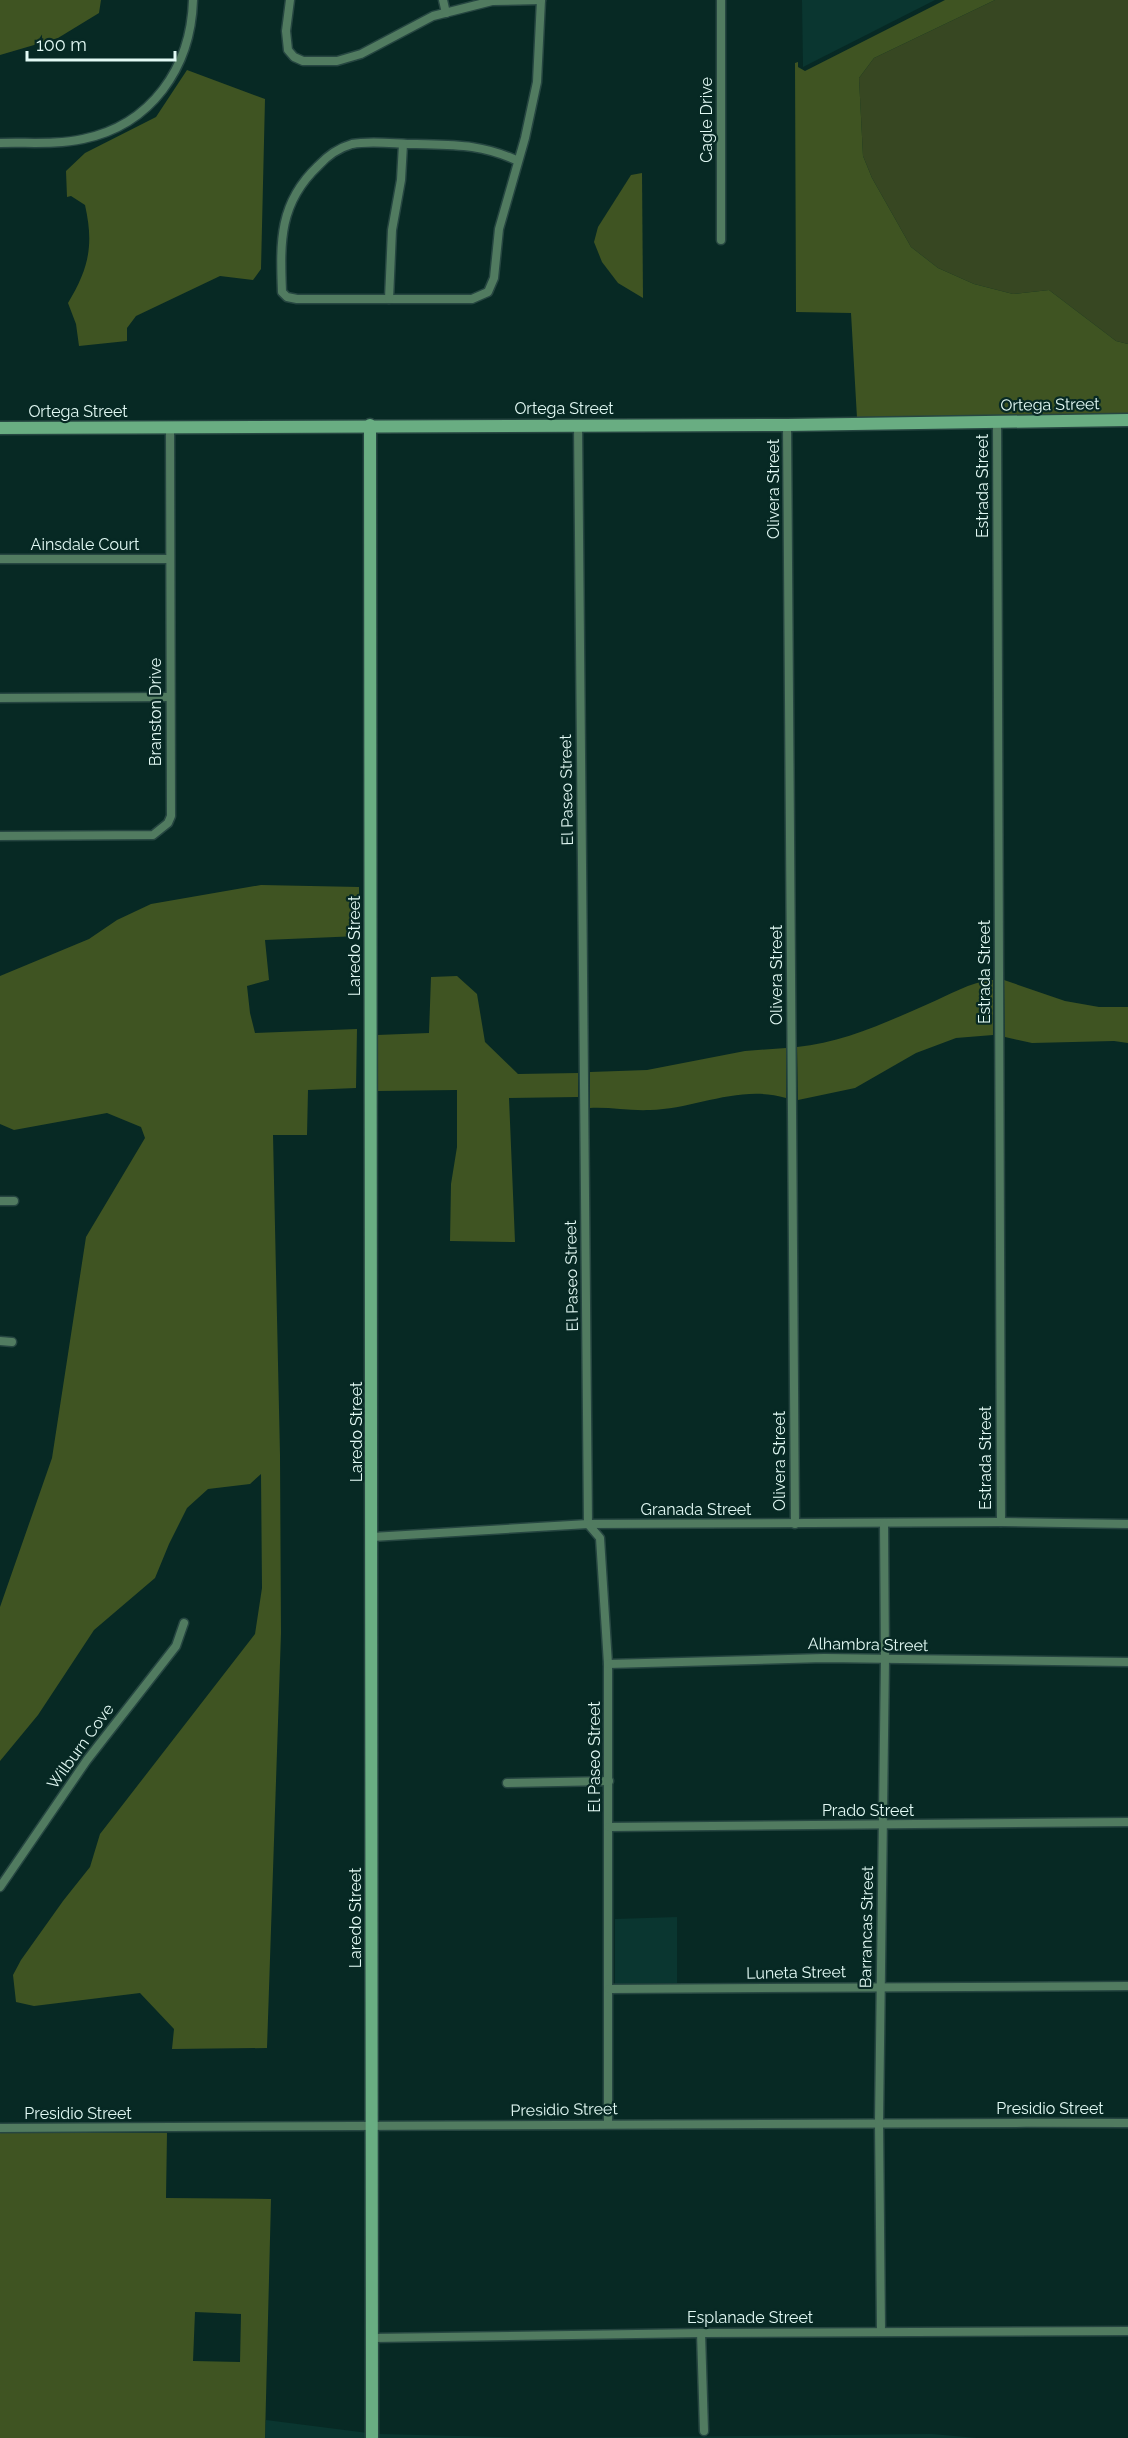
<svg xmlns="http://www.w3.org/2000/svg" width="1128" height="2438" font-family="Raleway,sans-serif">
<rect width="100%" height="100%" fill="#072924"/>
<!-- built -->
<g fill="#0a3630">
<polygon points="802,0 935,0 803,67"/>
<polygon points="677,1917 677,1983 615,1984 615,1919"/>
<polygon points="266,2420 368,2433 368,2438 265,2438"/>
<polygon points="379,2434 542,2438 932,2434 977,2438 379,2438"/>
</g>
<!-- green -->
<polygon fill="#374722" points="995,0 1128,0 1128,344 1116,341 1049,290 1013,294 974,284 938,268 911,247 872,178 863,156 859,78 874,58"/>
<!-- forest -->
<g fill="#3f5422" fill-rule="evenodd">
<polygon points="0,0 101,0 99,13 58,38 0,55"/>
<polygon points="945,0 995,0 874,58 859,78 863,156 872,178 911,247 938,268 974,284 1013,294 1049,290 1116,341 1128,344 1128,415 857,418 851,313 796,312 795,63 798,62 798,67 805,71"/>
<path d="M187,70L265,99L261,269L253,280L220,276L136,316L127,328V341L79,346L76,324L68,303C89,268 94,245 85,205L71,196L67,197L66,171L85,153L156,117Z"/>
<polygon points="642,173 643,298 618,283 602,262 594,242 598,227 631,175"/>
<polygon points="261,885 359,887 359,936 265,940 269,980 247,986 250,1013 255,1033 357,1029 356,1088 308,1090 307,1135 273,1135 280,1455 281,1633 267,2048 172,2049 174,2029 140,1993 34,2006 16,2002 13,1975 21,1960 63,1901 90,1867 100,1834 255,1634 262,1588 261,1474 250,1484 208,1489 187,1508 169,1544 155,1578 94,1630 38,1715 0,1761 0,1607 52,1458 86,1237 145,1138 141,1127 107,1113 14,1130 0,1124 0,976 89,939 117,920 151,904"/>
<polygon points="457,976 477,994 485,1042 518,1074 578,1073 578,1097 509,1098 515,1242 450,1241 451,1184 457,1147 457,1090 377,1091 377,1035 429,1033 431,977"/>
<path d="M993,980V1035L956,1038L916,1053L855,1088L798,1100L797,1047C842,1043 887,1022 928,1004C949,995 970,982 993,980Z"/>
<polygon points="1004,980 1065,1001 1099,1007 1128,1007 1128,1043 1114,1041 1032,1043 1005,1037"/>
<path d="M786,1048V1098C740,1084 695,1109 650,1110C630,1111 610,1107 590,1108V1072L647,1070L745,1051Z"/>
<path d="M0,2133H167L166,2198L271,2199L265,2438H0ZM195,2312L241,2314L240,2362L193,2361Z"/>
</g>
<g fill="none" stroke-linecap="round" stroke-linejoin="round">
<!-- street casing -->
<g stroke="#264641" stroke-width="11">
<g id="street">
<polyline points="290,0 286,31 288,50 294,57 303,61 337,61 361,54 433,16 492,1 541,0"/>
<polyline points="443,0 446,13"/>
<polyline points="721,0 721,240"/>
<path d="M0,143C27,142 56,145 83,139C151,125 191,68 193,0"/>
<path d="M518,161C482,144 455,145 416,144C396,144 371,140 352,144C338,148 328,155 318,166C279,203 280,241 282,292L287,297L297,299H472L488,292L494,278L499,229L525,138L537,82L541,0"/>
<polyline points="389,299 392,230 401,180 403,144"/>
<polyline points="997,421 1001,1522"/>
<polyline points="578,425 588,1524 600,1538 608,1664 608,2123"/>
<polyline points="787,425 795,1524"/>
<polyline points="0,559 169,559"/>
<polyline points="0,698 170,697"/>
<polyline points="0,836 153,835 168,823 171,816 170,427"/>
<polyline points="0,1201 14,1201"/>
<polyline points="0,1341 12,1342"/>
<polyline points="372,1537 588,1524 1001,1522 1128,1524"/>
<polyline points="608,1664 824,1658 1128,1662"/>
<polyline points="507,1783 609,1781"/>
<polyline points="609,1827 1128,1822"/>
<polyline points="0,1887 87,1760 176,1646 184,1623"/>
<polyline points="609,1989 1128,1986"/>
<path d="M0,2128C376,2127 752,2122 1128,2123"/>
<polyline points="881,2331 879,2122 885,1659 884,1523"/>
<polyline points="701,2333 704,2431"/>
<polyline points="372,2338 701,2333 1128,2331"/>
</g>
</g>
<!-- secondary casing -->
<g stroke="#264641" stroke-width="15">
<g id="secondary">
<polyline points="370,425 372,2438"/>
<polyline points="0,428 787,425 1128,420"/>
</g>
</g>
<!-- street -->
<use href="#street" stroke="#517b60" stroke-width="8"/>
<!-- secondary -->
<use href="#secondary" stroke="#69ad82" stroke-width="12"/>
</g>
<g text-anchor="middle" stroke-width="4.5" stroke-linejoin="round" paint-order="stroke">
<!-- street labels -->
<g font-size="16" fill="#e2f9f4" stroke="#072924">
<text transform="translate(706 120) rotate(-90)" y="6">Cagle Drive</text>
<text transform="translate(1050 404) rotate(-1)" y="6">Ortega Street</text>
<text x="564" y="414">Ortega Street</text>
<text x="78" y="417">Ortega Street</text>
<text transform="translate(982 486) rotate(-90)" y="6">Estrada Street</text>
<text transform="translate(773 489) rotate(-90)" y="6">Olivera Street</text>
<text x="85" y="550">Ainsdale Court</text>
<text transform="translate(155 712) rotate(-90)" y="6">Branston Drive</text>
<text transform="translate(566 790) rotate(-91)" y="6">El Paseo Street</text>
<text transform="translate(354 946) rotate(-90)" y="6">Laredo Street</text>
<text transform="translate(984 972) rotate(-90)" y="6">Estrada Street</text>
<text transform="translate(776 975) rotate(-90)" y="6">Olivera Street</text>
<text transform="translate(571 1276) rotate(-91)" y="6">El Paseo Street</text>
<text transform="translate(356 1432) rotate(-90)" y="6">Laredo Street</text>
<text transform="translate(985 1458) rotate(-90)" y="6">Estrada Street</text>
<text transform="translate(779 1461) rotate(-90)" y="6">Olivera Street</text>
<text x="696" y="1515">Granada Street</text>
<text transform="translate(868 1644) rotate(1)" y="6">Alhambra Street</text>
<text transform="translate(80 1746) rotate(-54)" y="6">Wilburn Cove</text>
<text transform="translate(594 1757) rotate(-90)" y="6">El Paseo Street</text>
<text x="868" y="1816">Prado Street</text>
<text transform="translate(355 1918) rotate(-90)" y="6">Laredo Street</text>
<text transform="translate(866 1927) rotate(-89)" y="6">Barrancas Street</text>
<text transform="translate(796 1972) rotate(-1)" y="6">Luneta Street</text>
<text x="1050" y="2114">Presidio Street</text>
<text transform="translate(564 2109) rotate(-1)" y="6">Presidio Street</text>
<text x="78" y="2119">Presidio Street</text>
<text x="750" y="2323">Esplanade Street</text>
</g>
</g>
<!-- scale -->
<path d="M27 51v9h148v-9" fill="none" stroke="#e2f9f4" stroke-width="3"/>
<text x="36" y="51" font-size="18" fill="#e2f9f4" stroke="#072924" stroke-width="4.5" paint-order="stroke">100 m</text>
</svg>
